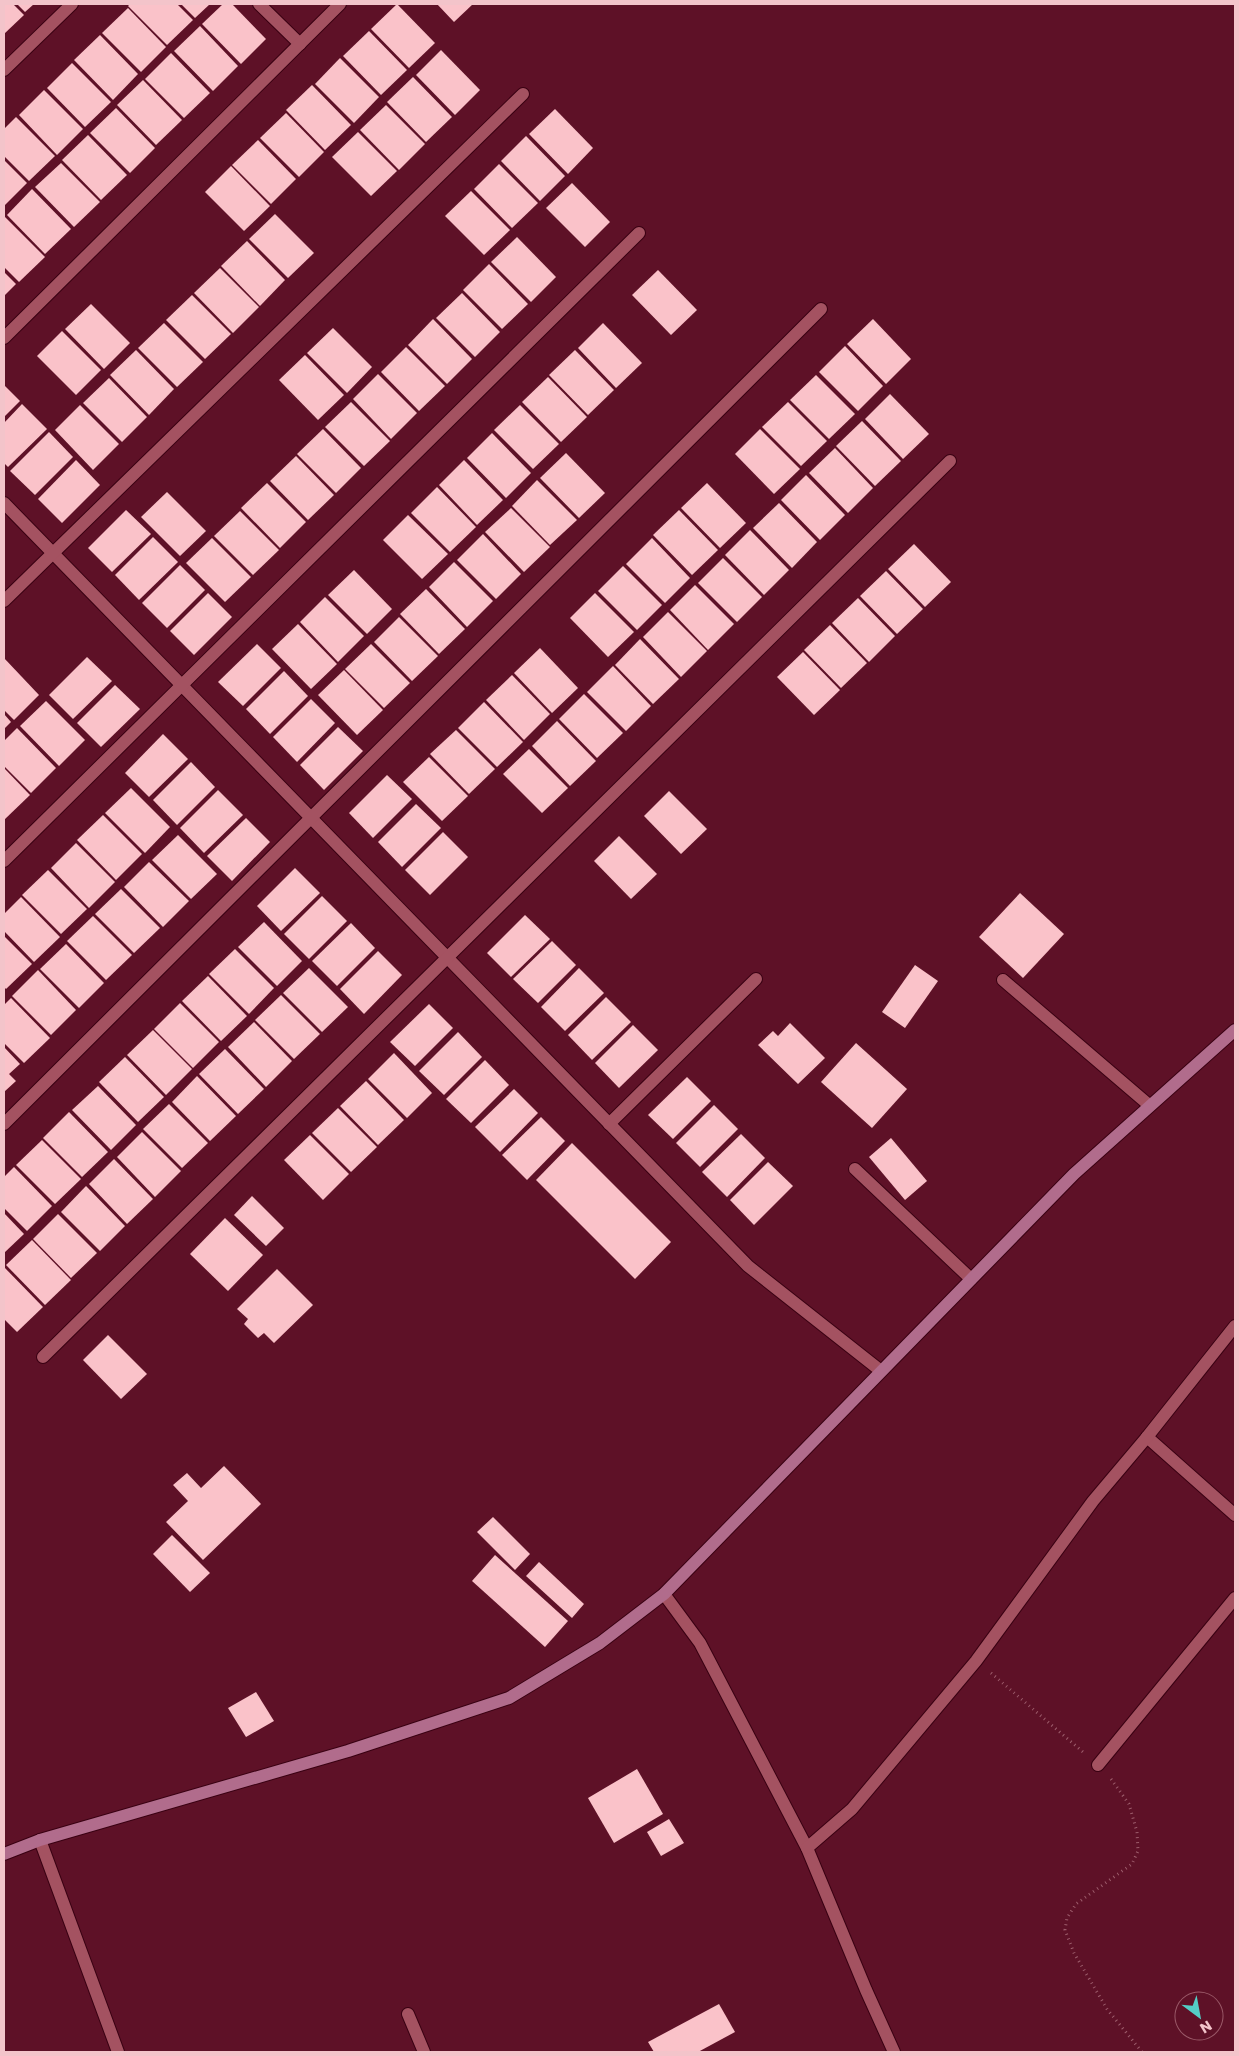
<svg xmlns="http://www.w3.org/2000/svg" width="1239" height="2056" viewBox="0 0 1239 2056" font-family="Poppins,sans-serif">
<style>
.building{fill:#fac2c9}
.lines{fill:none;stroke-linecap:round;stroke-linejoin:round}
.service-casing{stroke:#390112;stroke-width:14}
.minor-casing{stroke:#390112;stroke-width:14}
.secondary-casing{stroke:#390112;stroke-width:14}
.path{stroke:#9d5d6c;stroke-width:3;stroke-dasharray:1 4;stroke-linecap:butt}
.service{stroke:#a45261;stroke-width:12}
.minor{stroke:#a45261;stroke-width:12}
.secondary{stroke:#b16c8c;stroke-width:12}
</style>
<rect width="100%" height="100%" fill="#5e1127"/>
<!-- building -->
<g class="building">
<path d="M 4,4 L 13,4 L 24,15 L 4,34 Z"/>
<path d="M 17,4 L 34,4 L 25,12 Z"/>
<path d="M 130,4 L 177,4 L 193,20 L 167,45 L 128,6 Z"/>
<path d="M 181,4 L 210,4 L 195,18 Z"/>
<path d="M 223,4 L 232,4 L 266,39 L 241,64 L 202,24 Z"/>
<path d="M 397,4 L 435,43 L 409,68 L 371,29 Z"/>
<path d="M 437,4 L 473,4 L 454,22 Z"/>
<path d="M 128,8 L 166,47 L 141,72 L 102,33 Z"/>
<path d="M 200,26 L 238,66 L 213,91 L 174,51 Z"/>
<path d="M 369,31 L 407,70 L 381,95 L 343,56 Z"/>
<path d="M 100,35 L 138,74 L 113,100 L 74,60 Z"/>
<path d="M 441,50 L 480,90 L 455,115 L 416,75 Z"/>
<path d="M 171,53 L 210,93 L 184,118 L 145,79 Z"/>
<path d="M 340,58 L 379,97 L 354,123 L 315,84 Z"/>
<path d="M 72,63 L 111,102 L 85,127 L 47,88 Z"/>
<path d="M 413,77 L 452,117 L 426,142 L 387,102 Z"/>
<path d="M 143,80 L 182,120 L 156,145 L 117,105 Z"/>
<path d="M 312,85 L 351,125 L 325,150 L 286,110 Z"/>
<path d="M 44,90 L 83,129 L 57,155 L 19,115 Z"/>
<path d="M 386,105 L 425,144 L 399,170 L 360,130 Z"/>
<path d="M 116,108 L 155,148 L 130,173 L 90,133 Z"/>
<path d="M 555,109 L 593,148 L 568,174 L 529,134 Z"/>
<path d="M 286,113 L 324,152 L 299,177 L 260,138 Z"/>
<path d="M 16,117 L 55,156 L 29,181 L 4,156 L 4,129 Z"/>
<path d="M 358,132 L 397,171 L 371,196 L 332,157 Z"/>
<path d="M 88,135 L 127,175 L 101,200 L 62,160 Z"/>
<path d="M 526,136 L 565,176 L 540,201 L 501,161 Z"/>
<path d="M 258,140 L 296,179 L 271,204 L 232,165 Z"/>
<path d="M 4,160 L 27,183 L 4,206 Z"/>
<path d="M 61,163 L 100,202 L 74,227 L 35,187 Z"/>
<path d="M 499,164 L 538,203 L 512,228 L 474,189 Z"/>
<path d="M 231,166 L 270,206 L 244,231 L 205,192 Z"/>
<path d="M 572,183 L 610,222 L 585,247 L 546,208 Z"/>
<path d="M 32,189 L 71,229 L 45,254 L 7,215 Z"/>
<path d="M 471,191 L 510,230 L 484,255 L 445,216 Z"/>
<path d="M 275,214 L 314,253 L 288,278 L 249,239 Z"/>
<path d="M 5,217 L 45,257 L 19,282 L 4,267 L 4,219 Z"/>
<path d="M 517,237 L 556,277 L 531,302 L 491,262 Z"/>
<path d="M 247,241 L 285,280 L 260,306 L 221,266 Z"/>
<path d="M 489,264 L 528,304 L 502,329 L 463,290 Z"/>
<path d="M 220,268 L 259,307 L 233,333 L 194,293 Z"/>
<path d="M 658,270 L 697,310 L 671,335 L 632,295 Z"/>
<path d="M 4,272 L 16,284 L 4,296 Z"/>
<path d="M 462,293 L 500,332 L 475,357 L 436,318 Z"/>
<path d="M 192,295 L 231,334 L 205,359 L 166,320 Z"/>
<path d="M 91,304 L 130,343 L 104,369 L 65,329 Z"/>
<path d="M 433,319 L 472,359 L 447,384 L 408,345 Z"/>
<path d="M 873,319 L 911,359 L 886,384 L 847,344 Z"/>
<path d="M 164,323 L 203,362 L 177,387 L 138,348 Z"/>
<path d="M 603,323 L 642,363 L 616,388 L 578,348 Z"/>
<path d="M 333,328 L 372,367 L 347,393 L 307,353 Z"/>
<path d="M 62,331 L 101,370 L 76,395 L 37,356 Z"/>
<path d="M 845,346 L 883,386 L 858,411 L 819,372 Z"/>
<path d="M 406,347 L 445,386 L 419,411 L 381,372 Z"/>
<path d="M 136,350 L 174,389 L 149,415 L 110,375 Z"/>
<path d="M 575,350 L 614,390 L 588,415 L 549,375 Z"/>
<path d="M 305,355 L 344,395 L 318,420 L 279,380 Z"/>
<path d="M 378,374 L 417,413 L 391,439 L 353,399 Z"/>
<path d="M 816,375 L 855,414 L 829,439 L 790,400 Z"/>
<path d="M 548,377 L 587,417 L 561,442 L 522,402 Z"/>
<path d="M 109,378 L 147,417 L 122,442 L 83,403 Z"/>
<path d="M 4,385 L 20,401 L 4,417 Z"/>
<path d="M 890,394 L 929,434 L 903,459 L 865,419 Z"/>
<path d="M 351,402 L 390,441 L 364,466 L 325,427 Z"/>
<path d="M 788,402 L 827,441 L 801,466 L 762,427 Z"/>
<path d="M 22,404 L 47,429 L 8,467 L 4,463 L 4,423 Z"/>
<path d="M 80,405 L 119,444 L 93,470 L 55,430 Z"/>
<path d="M 520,405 L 559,444 L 533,469 L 494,430 Z"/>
<path d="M 862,421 L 901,461 L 875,486 L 836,446 Z"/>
<path d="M 323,429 L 361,468 L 336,493 L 297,454 Z"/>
<path d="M 760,429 L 800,469 L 774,494 L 735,454 Z"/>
<path d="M 49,432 L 73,457 L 35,495 L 10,471 Z"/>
<path d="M 492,433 L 531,473 L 506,498 L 467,458 Z"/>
<path d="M 835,448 L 873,488 L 848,513 L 809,473 Z"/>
<path d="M 566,453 L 605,493 L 579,518 L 540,478 Z"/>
<path d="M 296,456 L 334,495 L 308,520 L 270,481 Z"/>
<path d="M 76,460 L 100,485 L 62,523 L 38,499 Z"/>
<path d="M 464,460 L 503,500 L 477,525 L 439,485 Z"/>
<path d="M 806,475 L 845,515 L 820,540 L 781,500 Z"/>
<path d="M 537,480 L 577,520 L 550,545 L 512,506 Z"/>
<path d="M 267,483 L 306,522 L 280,548 L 241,508 Z"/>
<path d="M 707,483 L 746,523 L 720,548 L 681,508 Z"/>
<path d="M 437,487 L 476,527 L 450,552 L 411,513 Z"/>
<path d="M 167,492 L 206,531 L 180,556 L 141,517 Z"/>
<path d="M 779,503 L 817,542 L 792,568 L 753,528 Z"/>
<path d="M 511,508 L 550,547 L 524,572 L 485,532 Z"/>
<path d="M 126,510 L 151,534 L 112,572 L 88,548 Z"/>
<path d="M 679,510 L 718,550 L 692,575 L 653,535 Z"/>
<path d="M 240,511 L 279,550 L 253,575 L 214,536 Z"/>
<path d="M 408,515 L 448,554 L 422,579 L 383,540 Z"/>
<path d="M 750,530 L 789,570 L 764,595 L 725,555 Z"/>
<path d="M 483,534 L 521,574 L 496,599 L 457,560 Z"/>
<path d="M 153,537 L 178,562 L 139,600 L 115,575 Z"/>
<path d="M 212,538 L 251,577 L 225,602 L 186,563 Z"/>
<path d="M 652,538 L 690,578 L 665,603 L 626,564 Z"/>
<path d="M 914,544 L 951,582 L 925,607 L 888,569 Z"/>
<path d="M 723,558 L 762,597 L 737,622 L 698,583 Z"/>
<path d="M 454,562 L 493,601 L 467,627 L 429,587 Z"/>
<path d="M 180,565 L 205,590 L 167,628 L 142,603 Z"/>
<path d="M 623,566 L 662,605 L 637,630 L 598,591 Z"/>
<path d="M 354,570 L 392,609 L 367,634 L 328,595 Z"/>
<path d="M 886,571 L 923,609 L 897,634 L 860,596 Z"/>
<path d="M 695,585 L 734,624 L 708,650 L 670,610 Z"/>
<path d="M 426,589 L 465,629 L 439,654 L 400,614 Z"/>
<path d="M 208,593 L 232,617 L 194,655 L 170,631 Z"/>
<path d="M 595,593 L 634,632 L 608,657 L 570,618 Z"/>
<path d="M 325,597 L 364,636 L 338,662 L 300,622 Z"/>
<path d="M 858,598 L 895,636 L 869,662 L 832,623 Z"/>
<path d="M 668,612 L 707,651 L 681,677 L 643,637 Z"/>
<path d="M 399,617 L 438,656 L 412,681 L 374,642 Z"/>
<path d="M 298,624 L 337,664 L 311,689 L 272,649 Z"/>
<path d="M 830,625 L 867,663 L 841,688 L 804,650 Z"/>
<path d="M 640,639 L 679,679 L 653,704 L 615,665 Z"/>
<path d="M 257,644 L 281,668 L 243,706 L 218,682 Z"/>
<path d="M 371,644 L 410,683 L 384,708 L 345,669 Z"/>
<path d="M 540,648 L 578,688 L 552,713 L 514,673 Z"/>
<path d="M 803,652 L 840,690 L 814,715 L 777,677 Z"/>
<path d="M 87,657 L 112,681 L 73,719 L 49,695 Z"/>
<path d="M 4,658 L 39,695 L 14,720 L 4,710 Z"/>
<path d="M 613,666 L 651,706 L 626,731 L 587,692 Z"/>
<path d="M 344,670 L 383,710 L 357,735 L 318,695 Z"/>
<path d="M 284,671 L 308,696 L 270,734 L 246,709 Z"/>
<path d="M 512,675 L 550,714 L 524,740 L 486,700 Z"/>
<path d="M 115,685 L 140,709 L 101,747 L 77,723 Z"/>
<path d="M 584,694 L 623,733 L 597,758 L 559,719 Z"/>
<path d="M 311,699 L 335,723 L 297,762 L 273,737 Z"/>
<path d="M 46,701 L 85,740 L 59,766 L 20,726 Z"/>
<path d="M 484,702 L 523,742 L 497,767 L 458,728 Z"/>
<path d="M 4,714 L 11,722 L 4,729 Z"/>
<path d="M 557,721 L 596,761 L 570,786 L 532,746 Z"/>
<path d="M 338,727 L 363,751 L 324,790 L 300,765 Z"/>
<path d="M 17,728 L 56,768 L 31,793 L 4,766 L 4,741 Z"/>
<path d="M 456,730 L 495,769 L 469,794 L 430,754 Z"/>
<path d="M 163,734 L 188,759 L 149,797 L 125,773 Z"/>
<path d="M 529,749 L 568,788 L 542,813 L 503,774 Z"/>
<path d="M 429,757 L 468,796 L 442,821 L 403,782 Z"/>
<path d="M 191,762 L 215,787 L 177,825 L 153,800 Z"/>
<path d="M 4,768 L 30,795 L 4,820 Z"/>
<path d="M 387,775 L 412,799 L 373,838 L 349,813 Z"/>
<path d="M 131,788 L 170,827 L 145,853 L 105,813 Z"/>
<path d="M 218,790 L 243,815 L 204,853 L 180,828 Z"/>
<path d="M 669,791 L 707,829 L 681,854 L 644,816 Z"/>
<path d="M 416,804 L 441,828 L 402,867 L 378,842 Z"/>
<path d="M 103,815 L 142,854 L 116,880 L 77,840 Z"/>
<path d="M 246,818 L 270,842 L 232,881 L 207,856 Z"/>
<path d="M 443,832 L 468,857 L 430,895 L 405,870 Z"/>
<path d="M 178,835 L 217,874 L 191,899 L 152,860 Z"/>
<path d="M 619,836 L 657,874 L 631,899 L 594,861 Z"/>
<path d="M 76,843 L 115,882 L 89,908 L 51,868 Z"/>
<path d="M 149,862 L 189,901 L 163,927 L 124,887 Z"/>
<path d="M 295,868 L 320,893 L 281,931 L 257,906 Z"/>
<path d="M 48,870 L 87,909 L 61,934 L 22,895 Z"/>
<path d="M 121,889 L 160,928 L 134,953 L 95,914 Z"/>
<path d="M 1020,893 L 1064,934 L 1023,978 L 979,937 Z"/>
<path d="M 322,896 L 347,921 L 309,959 L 284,934 Z"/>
<path d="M 21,897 L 60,937 L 34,962 L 4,931 L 4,914 Z"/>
<path d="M 525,915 L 550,939 L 511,977 L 487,953 Z"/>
<path d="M 93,916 L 132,955 L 106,980 L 67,941 Z"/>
<path d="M 264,922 L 302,961 L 277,986 L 238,947 Z"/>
<path d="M 351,923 L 375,948 L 337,986 L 312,961 Z"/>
<path d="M 4,936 L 32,964 L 6,989 L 4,987 Z"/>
<path d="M 552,941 L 576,965 L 538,1003 L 513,979 Z"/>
<path d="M 66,944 L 104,983 L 79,1008 L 40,969 Z"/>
<path d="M 235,949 L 274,988 L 249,1014 L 209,974 Z"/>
<path d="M 378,951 L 402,975 L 364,1014 L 340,989 Z"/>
<path d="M 915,965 L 938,981 L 905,1028 L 882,1012 Z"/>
<path d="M 309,968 L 348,1007 L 322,1032 L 283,993 Z"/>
<path d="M 579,968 L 604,993 L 565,1031 L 541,1007 Z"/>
<path d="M 38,970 L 76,1010 L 51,1035 L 12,996 Z"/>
<path d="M 208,976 L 247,1016 L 221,1041 L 182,1001 Z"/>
<path d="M 281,995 L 320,1034 L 294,1059 L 255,1020 Z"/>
<path d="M 606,997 L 631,1022 L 592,1060 L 568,1035 Z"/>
<path d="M 11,998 L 50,1038 L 24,1063 L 4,1043 L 4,1005 Z"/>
<path d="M 180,1003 L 219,1042 L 193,1068 L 154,1029 Z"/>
<path d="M 429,1004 L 453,1028 L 415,1066 L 390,1042 Z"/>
<path d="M 254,1022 L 292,1061 L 266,1087 L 228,1047 Z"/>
<path d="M 790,1023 L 825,1058 L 798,1084 L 758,1045 L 773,1031 L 778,1036 Z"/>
<path d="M 633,1025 L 658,1050 L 619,1088 L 595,1063 Z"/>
<path d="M 153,1030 L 192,1069 L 166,1095 L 127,1055 Z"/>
<path d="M 458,1032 L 482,1057 L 444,1095 L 419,1071 Z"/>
<path d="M 856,1043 L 907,1089 L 872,1128 L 821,1082 Z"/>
<path d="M 4,1047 L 20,1064 L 9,1074 L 16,1081 L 4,1092 Z"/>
<path d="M 225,1049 L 264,1089 L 238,1114 L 199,1074 Z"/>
<path d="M 394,1053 L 432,1093 L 407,1118 L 368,1079 Z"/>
<path d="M 125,1057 L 164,1097 L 138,1122 L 99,1082 Z"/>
<path d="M 485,1060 L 509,1085 L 471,1123 L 446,1099 Z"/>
<path d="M 197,1076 L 236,1116 L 210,1141 L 172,1102 Z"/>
<path d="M 687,1077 L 711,1101 L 673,1139 L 648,1115 Z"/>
<path d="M 366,1081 L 404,1120 L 378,1145 L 340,1106 Z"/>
<path d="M 98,1086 L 136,1125 L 111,1150 L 72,1110 Z"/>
<path d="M 514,1089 L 538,1113 L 500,1152 L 475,1127 Z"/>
<path d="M 169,1104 L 208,1143 L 182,1168 L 143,1129 Z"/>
<path d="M 714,1105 L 738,1129 L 700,1167 L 676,1143 Z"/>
<path d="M 338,1108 L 377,1147 L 351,1172 L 312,1133 Z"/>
<path d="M 69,1112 L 108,1152 L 82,1177 L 43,1138 Z"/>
<path d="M 541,1117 L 565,1141 L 527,1180 L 502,1155 Z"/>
<path d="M 142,1132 L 181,1171 L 155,1197 L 117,1157 Z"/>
<path d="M 741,1134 L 765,1158 L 727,1197 L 702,1172 Z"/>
<path d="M 310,1135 L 349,1174 L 323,1200 L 284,1160 Z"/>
<path d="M 891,1138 L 927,1181 L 905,1200 L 869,1157 Z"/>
<path d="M 42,1140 L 81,1179 L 55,1204 L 16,1165 Z"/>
<path d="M 572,1143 L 671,1242 L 635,1279 L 536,1180 Z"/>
<path d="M 114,1159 L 153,1199 L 127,1224 L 89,1184 Z"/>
<path d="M 768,1162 L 793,1186 L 754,1225 L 730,1200 Z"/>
<path d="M 14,1167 L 52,1206 L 27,1231 L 4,1208 L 4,1177 Z"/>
<path d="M 86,1186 L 125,1226 L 100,1251 L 61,1212 Z"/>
<path d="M 252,1196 L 284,1228 L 266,1246 L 234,1215 Z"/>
<path d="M 4,1213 L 24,1234 L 4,1253 Z"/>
<path d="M 58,1214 L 97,1253 L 71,1278 L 33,1239 Z"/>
<path d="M 225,1218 L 263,1255 L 228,1291 L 190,1254 Z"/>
<path d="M 32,1240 L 71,1280 L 45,1305 L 6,1265 Z"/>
<path d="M 4,1267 L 43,1307 L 17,1332 L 4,1319 Z"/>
<path d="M 277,1269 L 313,1305 L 274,1343 L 264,1333 L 258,1338 L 244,1324 L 248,1319 L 237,1309 Z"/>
<path d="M 108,1335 L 147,1374 L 121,1399 L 83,1360 Z"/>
<path d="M 224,1466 L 261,1504 L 203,1560 L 166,1522 L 188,1501 L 173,1485 L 187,1473 L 201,1488 Z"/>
<path d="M 493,1517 L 530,1554 L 515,1570 L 477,1532 Z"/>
<path d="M 172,1535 L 210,1573 L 190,1592 L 153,1554 Z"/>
<path d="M 495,1555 L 568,1621 L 545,1647 L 472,1581 Z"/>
<path d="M 539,1562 L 584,1604 L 572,1618 L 526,1576 Z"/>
<path d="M 256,1692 L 274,1721 L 246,1737 L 228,1708 Z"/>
<path d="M 637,1769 L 663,1814 L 614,1843 L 588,1798 Z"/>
<path d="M 669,1819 L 684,1843 L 661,1856 L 647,1832 Z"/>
<path d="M 719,2004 L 735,2032 L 698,2052 L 654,2052 L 648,2042 Z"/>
</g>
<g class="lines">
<defs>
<g id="service">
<path d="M 1003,980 L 1149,1105"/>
<path d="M 855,1169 L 971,1279"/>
<path d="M 1147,1437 L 1235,1515"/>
<path d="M 1098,1765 L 1235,1598"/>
</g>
<g id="minor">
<path d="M 259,4 L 300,44"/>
<path d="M 4,70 L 72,4"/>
<path d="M 4,338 L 340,4"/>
<path d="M 4,503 L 748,1266 L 881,1371"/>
<path d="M 4,601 L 523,94"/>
<path d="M 4,861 L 639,233"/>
<path d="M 4,1124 L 821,309"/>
<path d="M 609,1124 L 756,979"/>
<path d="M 43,1357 L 950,461"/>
<path d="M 664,1594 L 700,1643 L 807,1848 L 866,1990 L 894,2052"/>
<path d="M 40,1840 L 118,2052"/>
<path d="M 807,1848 L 852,1809 L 976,1661 L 1093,1501 L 1147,1437 L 1235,1326"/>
<path d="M 408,2014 L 424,2052"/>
</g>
<path id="secondary" d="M 4,1854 L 40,1840 L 348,1751 L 509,1698 L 600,1643 L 664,1594 L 1074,1174 L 1235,1030"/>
</defs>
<!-- service casing -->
<use href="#service" class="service-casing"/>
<!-- minor casing -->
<use href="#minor" class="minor-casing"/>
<!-- secondary casing -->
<use href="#secondary" class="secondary-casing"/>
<!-- path -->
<g class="path">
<path d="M 991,1673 L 1083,1752"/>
<path d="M 1111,1779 L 1129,1804 L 1137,1832 L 1138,1851 L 1132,1864 L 1076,1904 L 1067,1918 L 1065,1930 L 1074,1953 L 1107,2009 L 1142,2052"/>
</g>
<!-- service -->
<use href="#service" class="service"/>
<!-- minor -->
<use href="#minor" class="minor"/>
<!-- secondary -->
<use href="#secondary" class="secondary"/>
</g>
<!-- border -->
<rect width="1239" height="2056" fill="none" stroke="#f3c4ca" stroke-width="10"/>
<!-- north arrow -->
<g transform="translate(1199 2016) rotate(148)"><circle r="24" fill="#5e1127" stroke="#9a5968"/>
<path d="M0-4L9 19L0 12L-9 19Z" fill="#54cdc6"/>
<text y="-8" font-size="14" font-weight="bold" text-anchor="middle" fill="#f3c4ca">N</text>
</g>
</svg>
